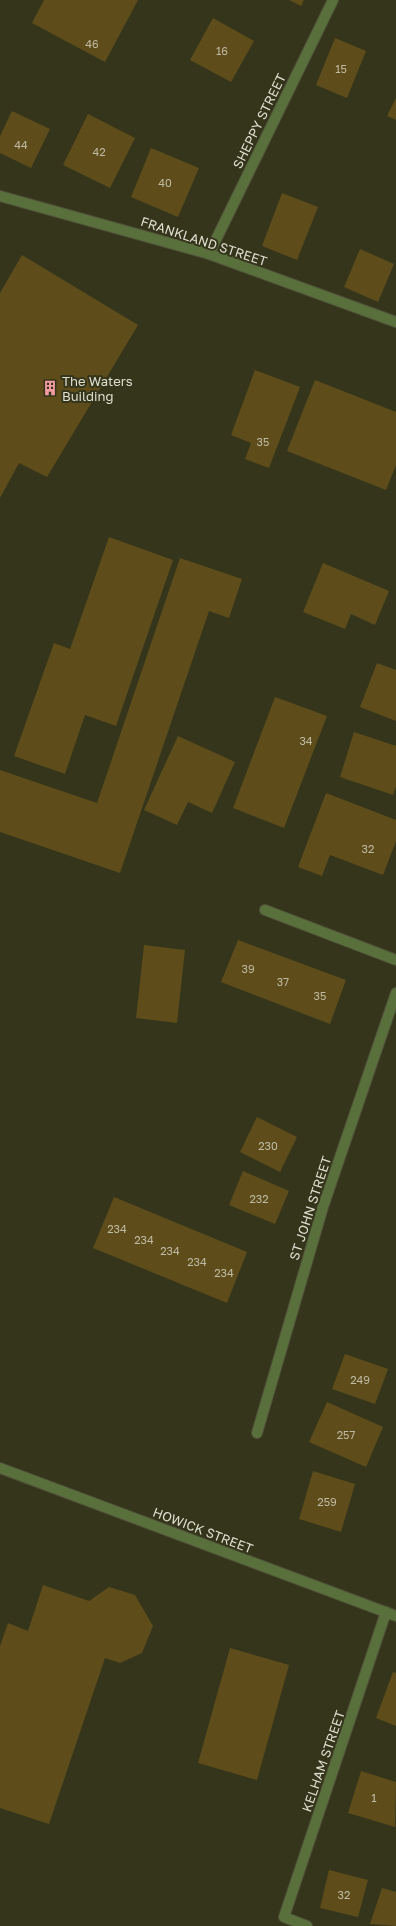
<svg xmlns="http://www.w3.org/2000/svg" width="396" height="1926" viewBox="0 0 396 1926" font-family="'Golos Text',sans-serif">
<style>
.building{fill:#5e4d1b}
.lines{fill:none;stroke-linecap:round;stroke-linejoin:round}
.minor-casing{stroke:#4f5038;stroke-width:12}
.minor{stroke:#596f3c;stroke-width:10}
.labels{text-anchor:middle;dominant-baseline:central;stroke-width:4;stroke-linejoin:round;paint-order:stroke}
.number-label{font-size:11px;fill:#bfbaa3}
.street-label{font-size:13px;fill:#dfdfd0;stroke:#34351b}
.poi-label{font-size:13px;fill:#dfdfd0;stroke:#34351b;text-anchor:start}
</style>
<rect width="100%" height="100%" fill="#34351b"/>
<!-- building -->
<g class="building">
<path d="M 44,0 L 138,0 L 105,62 L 32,23 Z"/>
<path d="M 289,0 L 304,0 L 301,6 Z"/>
<path d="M 213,18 L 254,41 L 231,82 L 190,60 Z"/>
<path d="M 335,38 L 366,51 L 347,98 L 316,85 Z"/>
<path d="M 396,98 L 396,120 L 387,116 Z"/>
<path d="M 12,111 L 50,129 L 31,168 L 0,153 L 0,136 Z"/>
<path d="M 88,114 L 135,138 L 110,188 L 63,165 Z"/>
<path d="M 151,148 L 199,168 L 178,217 L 131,197 Z"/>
<path d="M 282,193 L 318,207 L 297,260 L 262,246 Z"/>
<path d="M 360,249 L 394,264 L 378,302 L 344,287 Z"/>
<path d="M 22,255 L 138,325 L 47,477 L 19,463 L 0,498 L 0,293 Z"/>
<path d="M 255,370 L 300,387 L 269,468 L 245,459 L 251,443 L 231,435 Z"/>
<path d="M 315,380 L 396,412 L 396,465 L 386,490 L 287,451 Z"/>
<path d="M 109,537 L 173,560 L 116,726 L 85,715 L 65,774 L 14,756 L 54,643 L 70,649 Z"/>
<path d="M 180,558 L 242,579 L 229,618 L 209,611 L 120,873 L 0,832 L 0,770 L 97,803 Z"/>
<path d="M 323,563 L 389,591 L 375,625 L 351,614 L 345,629 L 303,612 Z"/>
<path d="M 377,663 L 396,670 L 396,721 L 360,707 Z"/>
<path d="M 275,697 L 327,716 L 284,828 L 233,808 Z"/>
<path d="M 354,732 L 396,746 L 396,786 L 393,795 L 340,777 Z"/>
<path d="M 178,736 L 235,762 L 212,813 L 188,802 L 177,825 L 144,810 Z"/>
<path d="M 326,793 L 396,820 L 396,841 L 383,875 L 330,855 L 322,876 L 298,867 Z"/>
<path d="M 238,940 L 346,980 L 330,1024 L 221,982 Z"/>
<path d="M 144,945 L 185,950 L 177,1023 L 136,1018 Z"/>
<path d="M 257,1117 L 297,1137 L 280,1172 L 240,1152 Z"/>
<path d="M 243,1171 L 289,1191 L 275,1224 L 229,1205 Z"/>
<path d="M 114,1197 L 247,1252 L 227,1303 L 93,1248 Z"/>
<path d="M 345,1354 L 388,1369 L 375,1404 L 332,1389 Z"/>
<path d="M 327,1402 L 383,1427 L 366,1467 L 309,1442 Z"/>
<path d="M 313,1471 L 355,1484 L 341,1532 L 299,1519 Z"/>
<path d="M 43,1585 L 89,1601 L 109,1587 L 135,1595 L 153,1626 L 142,1653 L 120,1663 L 105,1658 L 49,1824 L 0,1808 L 0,1646 L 8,1623 L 28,1631 Z"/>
<path d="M 230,1648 L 289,1665 L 257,1780 L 198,1763 Z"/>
<path d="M 393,1672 L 396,1673 L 396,1726 L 376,1718 Z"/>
<path d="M 361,1771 L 396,1782 L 395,1827 L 348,1813 Z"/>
<path d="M 329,1870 L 368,1880 L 358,1917 L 320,1908 Z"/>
<path d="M 382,1888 L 396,1892 L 396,1926 L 370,1924 Z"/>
</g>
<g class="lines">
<defs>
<g id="minor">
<path d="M 0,196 L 209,254 L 396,322"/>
<path d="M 209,254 L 333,0"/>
<path d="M 265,910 L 396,960"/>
<path d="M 257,1433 L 323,1207 L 396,993"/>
<path d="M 0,1468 L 396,1616"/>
<path d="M 307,1926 L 284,1917 L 386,1612"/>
</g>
</defs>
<!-- minor casing -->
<use href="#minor" class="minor-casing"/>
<!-- minor -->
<use href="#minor" class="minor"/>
</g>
<!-- icons -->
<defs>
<symbol id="building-bare" viewBox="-9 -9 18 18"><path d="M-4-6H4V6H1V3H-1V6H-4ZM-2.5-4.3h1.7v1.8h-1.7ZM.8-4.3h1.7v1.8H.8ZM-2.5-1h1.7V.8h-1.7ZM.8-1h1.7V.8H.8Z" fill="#f49aa1" stroke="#34351b" stroke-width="2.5" paint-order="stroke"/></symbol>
</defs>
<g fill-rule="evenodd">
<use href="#building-bare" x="39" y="377" width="22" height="22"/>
</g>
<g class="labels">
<!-- number labels -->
<g class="number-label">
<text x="92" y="43">46</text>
<text x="222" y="50">16</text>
<text x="341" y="68">15</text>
<text x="21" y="144">44</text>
<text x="99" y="151">42</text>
<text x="165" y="182">40</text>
<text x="263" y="441">35</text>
<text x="306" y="740">34</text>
<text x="368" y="848">32</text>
<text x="248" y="968">39</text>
<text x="283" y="981">37</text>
<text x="320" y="995">35</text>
<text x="268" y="1145">230</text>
<text x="259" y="1198">232</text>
<text x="117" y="1228">234</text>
<text x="144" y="1239">234</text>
<text x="170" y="1250">234</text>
<text x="197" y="1261">234</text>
<text x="224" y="1272">234</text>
<text x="360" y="1379">249</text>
<text x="346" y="1434">257</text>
<text x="327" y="1501">259</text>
<text x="374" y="1797">1</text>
<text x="344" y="1894">32</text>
</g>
<!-- street labels -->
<g class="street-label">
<text transform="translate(259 121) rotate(-64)">SHEPPY STREET</text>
<text transform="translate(204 241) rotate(18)">FRANKLAND STREET</text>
<text transform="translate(310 1208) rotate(-72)">ST JOHN STREET</text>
<text transform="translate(203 1530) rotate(21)">HOWICK STREET</text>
<text transform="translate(323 1761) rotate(-71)">KELHAM STREET</text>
</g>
<!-- poi labels -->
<g class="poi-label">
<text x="62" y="381">The Waters<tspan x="62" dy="15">Building</tspan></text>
</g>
</g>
</svg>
